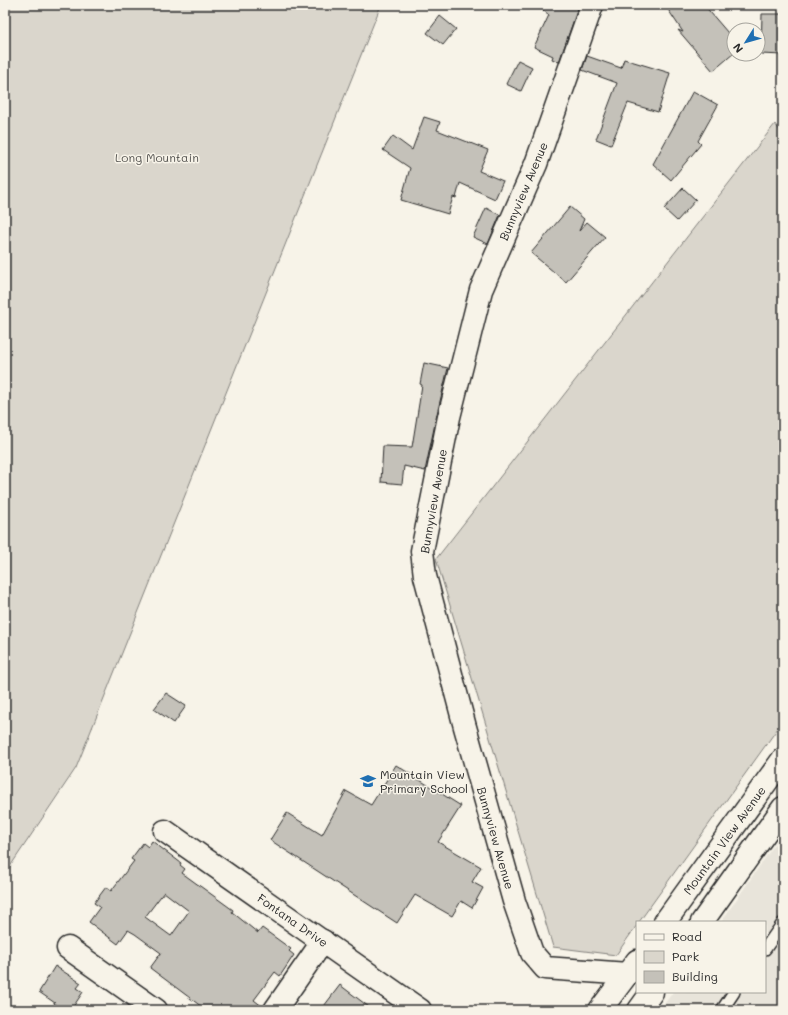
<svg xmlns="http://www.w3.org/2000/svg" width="788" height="1015" viewBox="0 0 788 1015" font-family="Mali,sans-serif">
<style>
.built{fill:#e8e4da}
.green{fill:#dad6cc;stroke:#82807c}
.building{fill:#c4c1b9;stroke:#2b2b2b;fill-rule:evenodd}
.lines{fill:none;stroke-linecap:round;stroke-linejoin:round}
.lane-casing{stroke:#2b2b2b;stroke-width:14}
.street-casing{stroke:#2b2b2b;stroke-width:25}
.secondary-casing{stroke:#2b2b2b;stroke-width:25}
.lane{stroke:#f7f3e8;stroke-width:11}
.street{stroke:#f7f3e8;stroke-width:22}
.secondary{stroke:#f7f3e8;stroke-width:22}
.labels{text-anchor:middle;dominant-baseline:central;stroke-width:3;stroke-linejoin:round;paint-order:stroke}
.park-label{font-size:12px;fill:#575653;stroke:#f7f3e8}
.street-label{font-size:12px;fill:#2b2b2b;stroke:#f7f3e8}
.poi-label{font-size:12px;fill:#2b2b2b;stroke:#f7f3e8;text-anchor:start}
</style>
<rect width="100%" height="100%" fill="#f7f3e8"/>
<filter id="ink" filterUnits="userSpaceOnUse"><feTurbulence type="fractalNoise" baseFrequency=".025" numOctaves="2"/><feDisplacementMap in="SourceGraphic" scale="8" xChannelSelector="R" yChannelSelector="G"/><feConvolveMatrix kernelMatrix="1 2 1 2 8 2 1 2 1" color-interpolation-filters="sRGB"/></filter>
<g filter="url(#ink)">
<!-- built -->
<path class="built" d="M 783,832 L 783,1010 L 660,1010 L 673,992 L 765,992 L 765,922 L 721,922 Z"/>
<!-- green -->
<g class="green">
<path d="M 5,5 L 381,5 L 76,768 L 5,874 Z"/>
<path d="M 775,124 L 783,135 L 783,721 L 639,922 L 637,922 L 637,925 L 616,955 L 553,947 L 436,559 Z"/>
</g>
<!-- building -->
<g class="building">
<path d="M 537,5 L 569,5 L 578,8 L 559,62 L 552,59 L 553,56 L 534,47 L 549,15 Z"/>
<path d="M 665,5 L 704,5 L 734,40 L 734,53 L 713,71 L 678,30 L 683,32 Z"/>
<path d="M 762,14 L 783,14 L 783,55 L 761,54 Z"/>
<path d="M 440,16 L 456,29 L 443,45 L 427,33 Z"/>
<path d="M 587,56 L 621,68 L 624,59 L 670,73 L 658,112 L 628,103 L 611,145 L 596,139 L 617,83 L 582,70 Z"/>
<path d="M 518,60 L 532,67 L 521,91 L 506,84 Z"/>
<path d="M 693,91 L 718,105 L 698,141 L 701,144 L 671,180 L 653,164 Z"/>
<path d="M 424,117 L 440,122 L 437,130 L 488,150 L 479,171 L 503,181 L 495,199 L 460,183 L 456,198 L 453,197 L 448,214 L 401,200 L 410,168 L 383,150 L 393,136 L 412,150 Z"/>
<path d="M 683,188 L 696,200 L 677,221 L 664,209 Z"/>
<path d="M 570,207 L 584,219 L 579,231 L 587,222 L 605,237 L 566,282 L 531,253 Z"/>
<path d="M 486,208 L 500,215 L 488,244 L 473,237 Z"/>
<path d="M 424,363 L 448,368 L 437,414 L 425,471 L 404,466 L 402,484 L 381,482 L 383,446 L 412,447 L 422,385 L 420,384 Z"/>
<path d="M 166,693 L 186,706 L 174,723 L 154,709 Z"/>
<path d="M 396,765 L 461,806 L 438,842 L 481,867 L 472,882 L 483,888 L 472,908 L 461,901 L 452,916 L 415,895 L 397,923 L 270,840 L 287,813 L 322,835 L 346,791 L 371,805 Z"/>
<path d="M 152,841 L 181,863 L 180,865 L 185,869 L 182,873 L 233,910 L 232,912 L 258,933 L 262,928 L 291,949 L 289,951 L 294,955 L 280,976 L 275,972 L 254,1000 L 263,1007 L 263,1010 L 206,1010 L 150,968 L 161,953 L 135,934 L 128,930 L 118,944 L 89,922 L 100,907 L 94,903 L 106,887 L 111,891 L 134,861 L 131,859 L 143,843 L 148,847 ZM 164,892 L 189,911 L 171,936 L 145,917 Z"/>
<path d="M 55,966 L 81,983 L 77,988 L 83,992 L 71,1010 L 51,1010 L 55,1003 L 39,992 Z"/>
<path d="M 340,985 L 373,1010 L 321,1010 Z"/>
</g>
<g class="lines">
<defs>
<g id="lane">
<path d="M 765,949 L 783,923"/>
<path d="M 722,1010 L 734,992"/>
</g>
<g id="street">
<path d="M 592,5 L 536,164 L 481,290 L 449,417 L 422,551 L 425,576 L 465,727 L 514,901 L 532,953 L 545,968 L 628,974"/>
<path d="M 165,831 L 420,1010"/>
<path d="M 68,948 L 156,1010"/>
<path d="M 275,1010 L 323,941"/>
</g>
<g id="secondary">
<path d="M 665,922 L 783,759"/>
<path d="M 702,922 L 783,808"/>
<path d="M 600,1010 L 637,961"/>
<path d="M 639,1010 L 652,992"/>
</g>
</defs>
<!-- lane casing -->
<use href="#lane" class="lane-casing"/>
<!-- street casing -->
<use href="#street" class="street-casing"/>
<!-- secondary casing -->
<use href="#secondary" class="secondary-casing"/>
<!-- lane -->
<use href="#lane" class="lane"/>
<!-- street -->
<use href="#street" class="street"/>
<!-- secondary -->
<use href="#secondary" class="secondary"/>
</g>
</g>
<!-- icons -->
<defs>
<symbol id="school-bare" viewBox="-9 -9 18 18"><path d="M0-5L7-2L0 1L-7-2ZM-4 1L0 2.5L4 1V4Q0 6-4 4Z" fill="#1f6fb2" stroke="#f7f3e8" stroke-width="2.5" paint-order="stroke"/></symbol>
</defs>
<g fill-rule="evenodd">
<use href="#school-bare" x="357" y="770" width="22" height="22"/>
</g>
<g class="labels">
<!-- park labels -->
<g class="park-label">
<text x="157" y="157">Long Mountain</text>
</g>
<!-- street labels -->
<g class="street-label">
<text transform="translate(523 191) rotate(-67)">Bunnyview Avenue</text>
<text transform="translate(433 501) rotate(-80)">Bunnyview Avenue</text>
<text transform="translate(496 838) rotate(74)">Bunnyview Avenue</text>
<text transform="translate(724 840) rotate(-54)">Mountain View Avenue</text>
<text transform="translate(293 920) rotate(35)">Fontana Drive</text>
</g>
<!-- poi labels -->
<g class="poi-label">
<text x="380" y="774">Mountain View<tspan x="380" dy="14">Primary School</tspan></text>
</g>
</g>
<!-- margin -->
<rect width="788" height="1015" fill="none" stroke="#f7f3e8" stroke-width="20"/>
<rect x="10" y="10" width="768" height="995" fill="none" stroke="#2b2b2b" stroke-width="1.5" filter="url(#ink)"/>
<!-- legend -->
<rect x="636" y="921" width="130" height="72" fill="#f7f3e8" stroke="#a5a39c"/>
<rect x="644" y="934" width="20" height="6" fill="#f7f3e8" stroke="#a5a39c"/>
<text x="672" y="941" font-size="12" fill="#2b2b2b">Road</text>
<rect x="644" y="951" width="20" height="12" fill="#dad6cc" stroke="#a5a39c"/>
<text x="672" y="961" font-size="12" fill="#2b2b2b">Park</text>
<rect x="644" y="971" width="20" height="12" fill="#c4c1b9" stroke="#a5a39c"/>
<text x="672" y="981" font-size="12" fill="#2b2b2b">Building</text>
<!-- north arrow -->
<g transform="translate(746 42) rotate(233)"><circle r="19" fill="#f7f3e8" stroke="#a5a39c"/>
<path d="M0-3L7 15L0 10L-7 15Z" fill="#1f6fb2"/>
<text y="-6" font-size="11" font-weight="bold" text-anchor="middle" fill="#2b2b2b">N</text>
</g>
</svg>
